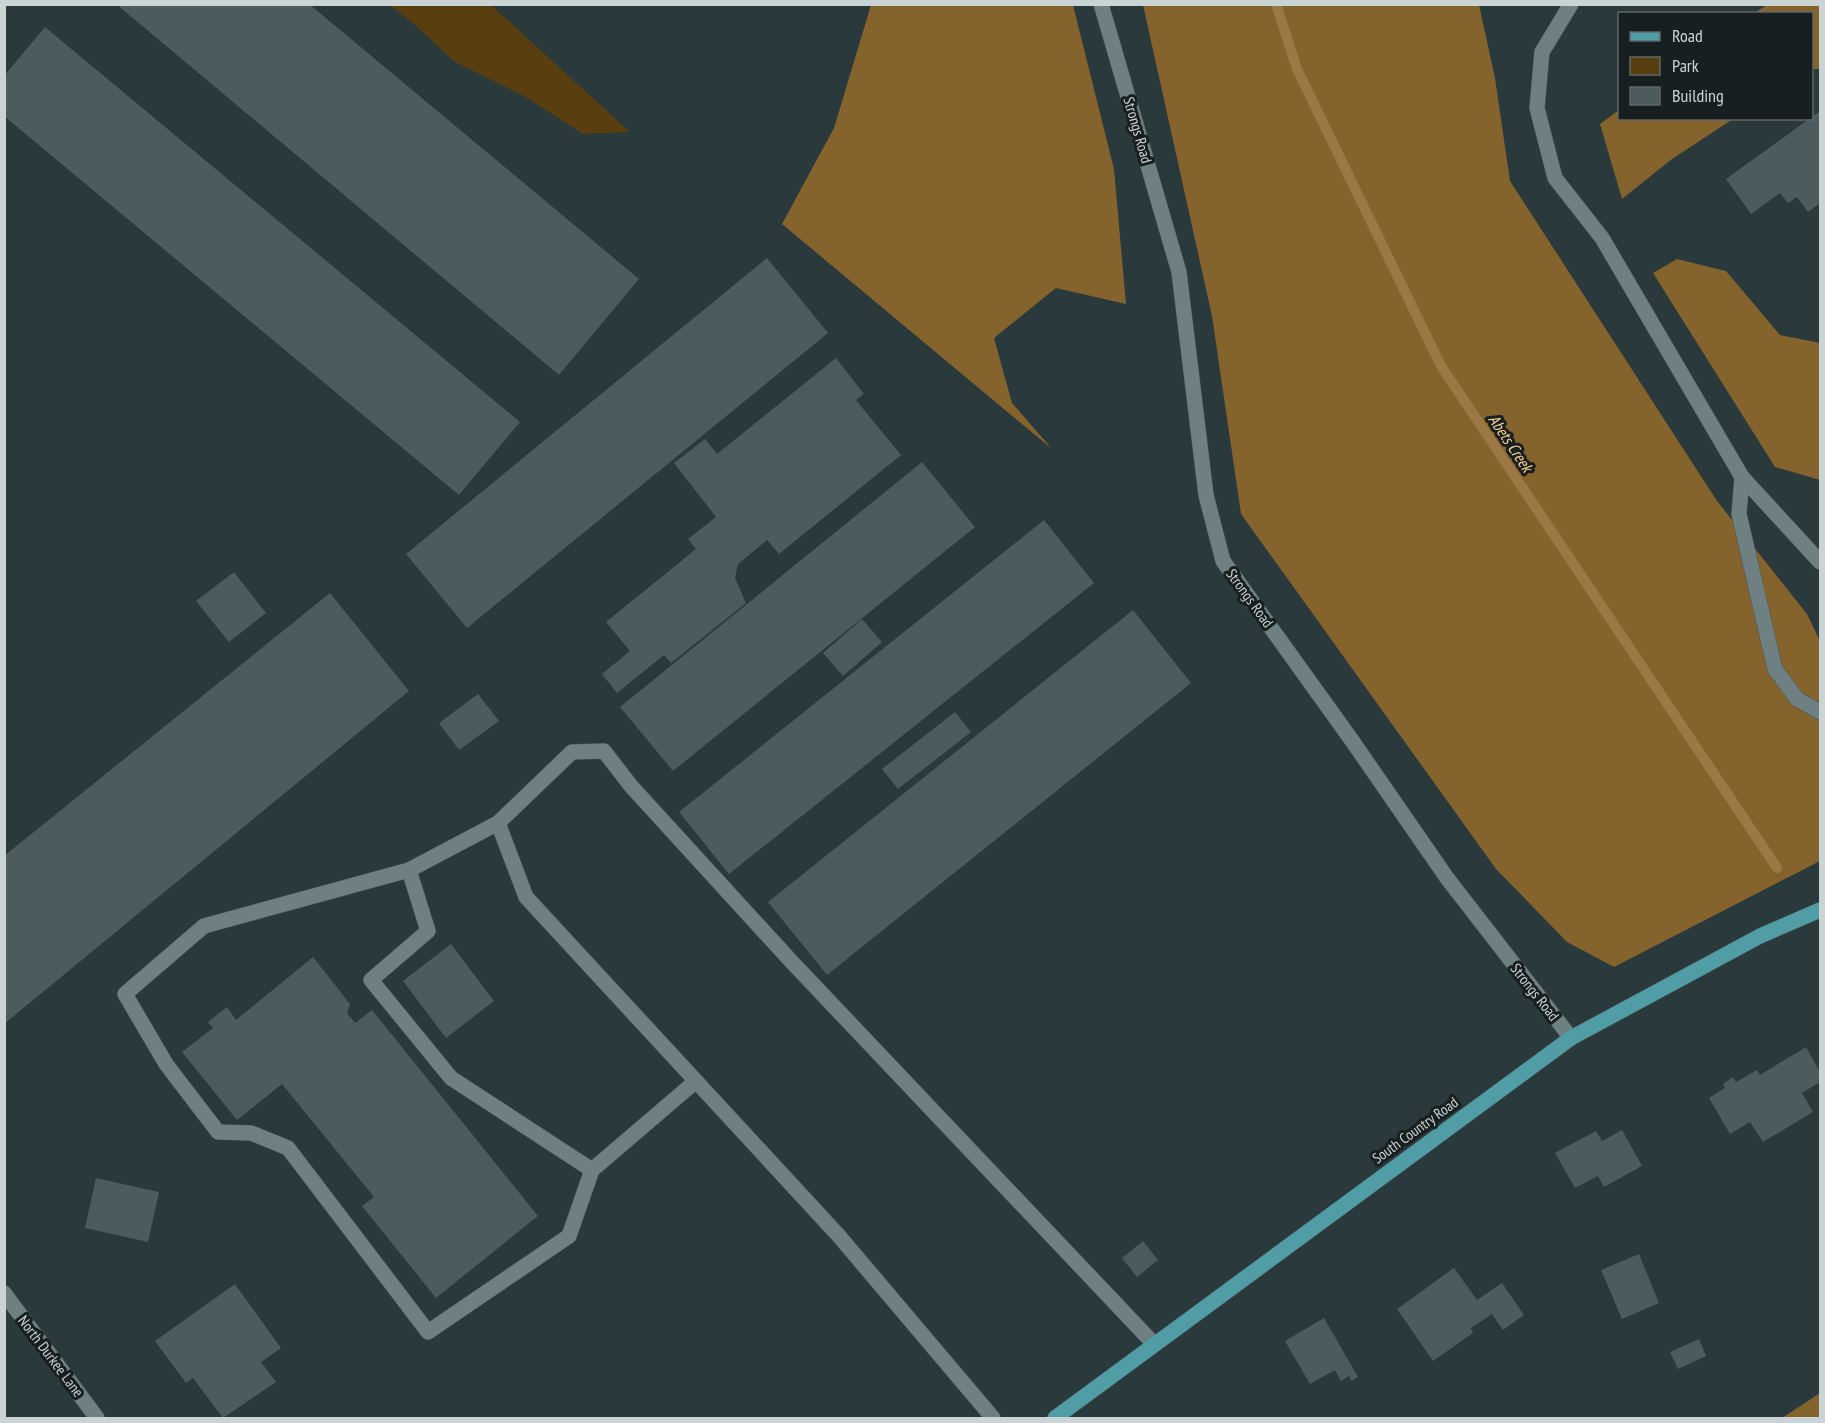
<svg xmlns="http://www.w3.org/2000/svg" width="1825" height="1423" viewBox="0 0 1825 1423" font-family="'PT Sans Narrow',sans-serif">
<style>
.green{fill:#593e10}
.forest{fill:#84632d}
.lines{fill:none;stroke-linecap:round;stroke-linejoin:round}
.stream{stroke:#9c7944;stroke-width:10}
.building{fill:#4c5c5e}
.minor-casing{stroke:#4a5758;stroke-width:16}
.major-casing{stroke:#4a5758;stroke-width:16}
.minor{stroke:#6f8082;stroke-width:15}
.major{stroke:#509da5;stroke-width:15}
.labels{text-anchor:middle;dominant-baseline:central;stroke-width:6;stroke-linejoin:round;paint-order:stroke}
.street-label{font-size:15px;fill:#cbd4d5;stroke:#181f20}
.water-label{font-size:16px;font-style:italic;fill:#fad194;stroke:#181f20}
</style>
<rect width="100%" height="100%" fill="#2a393b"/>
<!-- green -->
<path class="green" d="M 389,5 L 491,5 L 630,132 L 583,134 L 524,96 L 455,62 L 414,24 Z"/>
<!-- forest -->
<g class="forest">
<path d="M 871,5 L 1073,5 L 1114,169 L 1126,304 L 1056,288 L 994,338 L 1012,403 L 1052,449 L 782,224 L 834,128 Z"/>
<path d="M 1143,5 L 1479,5 L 1495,78 L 1510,181 L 1717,501 L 1807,614 L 1820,641 L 1820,861 L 1614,967 L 1567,942 L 1496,869 L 1241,514 L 1212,316 Z"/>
<path d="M 1767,5 L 1819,5 L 1820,69 L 1812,69 L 1812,14 L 1754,13 Z"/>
<path d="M 1619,110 L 1620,118 L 1733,119 L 1672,159 L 1622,199 L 1600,124 Z"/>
<path d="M 1677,259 L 1726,271 L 1780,335 L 1820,343 L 1820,480 L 1775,467 L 1653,273 Z"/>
<path d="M 1820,1393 L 1820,1418 L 1782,1418 Z"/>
</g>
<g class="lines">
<!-- stream -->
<path class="stream" d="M 1276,4 L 1297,69 L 1441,366 L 1777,868"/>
</g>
<!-- building -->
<g class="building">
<path d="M 116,4 L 309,4 L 639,279 L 559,375 Z"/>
<path d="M 45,27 L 520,422 L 459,495 L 4,116 L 4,76 Z"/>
<path d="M 1820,111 L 1820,203 L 1808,212 L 1797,197 L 1788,203 L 1780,193 L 1751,214 L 1726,179 Z"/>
<path d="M 767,258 L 828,333 L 467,628 L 406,554 Z"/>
<path d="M 836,358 L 864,394 L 856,400 L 901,455 L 779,554 L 767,540 L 738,564 L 735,578 L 746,603 L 671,663 L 664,655 L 617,693 L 602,674 L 630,651 L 606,622 L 696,549 L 688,539 L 716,517 L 674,463 L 705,439 L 717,454 Z"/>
<path d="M 922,462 L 975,527 L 673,771 L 620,707 Z"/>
<path d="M 1044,520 L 1094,583 L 729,874 L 679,812 Z"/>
<path d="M 234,572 L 266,613 L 229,642 L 196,601 Z"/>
<path d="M 330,593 L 409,691 L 4,1024 L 4,856 Z"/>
<path d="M 1133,610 L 1191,683 L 827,975 L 768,902 Z"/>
<path d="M 862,619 L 882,642 L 843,676 L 823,653 Z"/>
<path d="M 478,694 L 499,721 L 459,750 L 439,723 Z"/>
<path d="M 955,712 L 971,732 L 898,789 L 882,769 Z"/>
<path d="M 451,944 L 494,1001 L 446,1038 L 403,981 Z"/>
<path d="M 313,957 L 350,1004 L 347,1013 L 355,1023 L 372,1010 L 538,1216 L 436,1298 L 362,1206 L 374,1197 L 282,1084 L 237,1120 L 182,1052 L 213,1028 L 208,1022 L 227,1007 L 236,1020 Z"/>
<path d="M 1806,1047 L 1820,1072 L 1820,1082 L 1802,1093 L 1813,1112 L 1763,1142 L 1750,1122 L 1730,1134 L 1709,1098 L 1725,1088 L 1723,1084 L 1733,1077 L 1736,1082 L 1757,1070 L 1760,1075 Z"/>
<path d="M 1622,1130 L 1642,1166 L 1604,1187 L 1598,1176 L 1575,1188 L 1555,1153 L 1596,1131 L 1602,1141 Z"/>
<path d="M 96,1178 L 159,1192 L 148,1242 L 85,1228 Z"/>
<path d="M 1143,1241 L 1158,1260 L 1137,1277 L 1122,1258 Z"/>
<path d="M 1639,1254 L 1659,1303 L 1622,1319 L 1601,1270 Z"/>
<path d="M 1454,1268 L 1477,1300 L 1502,1283 L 1524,1315 L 1503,1330 L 1492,1314 L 1471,1328 L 1473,1333 L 1433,1361 L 1397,1309 Z"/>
<path d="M 235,1284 L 281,1348 L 261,1362 L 276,1382 L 223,1418 L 193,1378 L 186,1383 L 155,1341 Z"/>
<path d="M 1324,1318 L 1358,1377 L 1351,1381 L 1349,1376 L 1341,1381 L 1335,1370 L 1310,1384 L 1285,1341 Z"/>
<path d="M 1699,1339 L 1706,1356 L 1678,1369 L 1670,1352 Z"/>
</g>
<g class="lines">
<defs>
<g id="minor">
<path d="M 1101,4 L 1179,272 L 1206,495 L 1223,561 L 1353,742 L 1447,878 L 1571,1038"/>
<path d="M 1571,4 L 1542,52 L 1537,108 L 1555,178 L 1602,238 L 1742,477 L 1820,562"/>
<path d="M 1742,477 L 1739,514 L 1775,669 L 1797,699 L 1820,712"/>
<path d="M 498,823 L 409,870 L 204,926 L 125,994 L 166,1064 L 218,1132 L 251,1133 L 288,1148 L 428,1332 L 569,1236 L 592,1170 L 696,1081"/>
<path d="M 409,870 L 428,931 L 371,980 L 451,1078 L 592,1170"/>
<path d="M 4,1293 L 97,1418"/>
<path d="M 993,1418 L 839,1236 L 526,897 L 498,823 L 572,752 L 604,751 L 631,786 L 790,960 L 1154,1344"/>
</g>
<path id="major" d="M 1055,1418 L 1571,1038 L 1760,936 L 1820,910"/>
</defs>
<!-- minor casing -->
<use href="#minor" class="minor-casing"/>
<!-- major casing -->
<use href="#major" class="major-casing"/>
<!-- minor -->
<use href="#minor" class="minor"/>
<!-- major -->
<use href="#major" class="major"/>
</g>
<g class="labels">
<!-- street labels -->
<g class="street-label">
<text transform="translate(1138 130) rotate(74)">Strongs Road</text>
<text transform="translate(1250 598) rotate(54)">Strongs Road</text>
<text transform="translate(1535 992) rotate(52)">Strongs Road</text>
<text transform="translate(1415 1130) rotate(-36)">South Country Road</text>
<text transform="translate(51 1356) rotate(53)">North Durkee Lane</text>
</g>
<!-- water labels -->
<g class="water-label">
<text transform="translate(1511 443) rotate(56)">Abets Creek</text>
</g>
</g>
<!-- border -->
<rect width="1825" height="1423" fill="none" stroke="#cbd4d5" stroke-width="12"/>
<!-- legend -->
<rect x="1618" y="12" width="195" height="108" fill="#181f20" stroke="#606768" stroke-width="1.5"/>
<rect x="1630" y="32" width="30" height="9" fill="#509da5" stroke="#606768" stroke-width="1.5"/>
<text x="1672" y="42" font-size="18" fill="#cbd4d5">Road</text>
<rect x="1630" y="57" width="30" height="18" fill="#593e10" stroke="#606768" stroke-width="1.5"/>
<text x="1672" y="72" font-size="18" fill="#cbd4d5">Park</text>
<rect x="1630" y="87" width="30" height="18" fill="#4c5c5e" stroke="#606768" stroke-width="1.5"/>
<text x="1672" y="102" font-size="18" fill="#cbd4d5">Building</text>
</svg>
